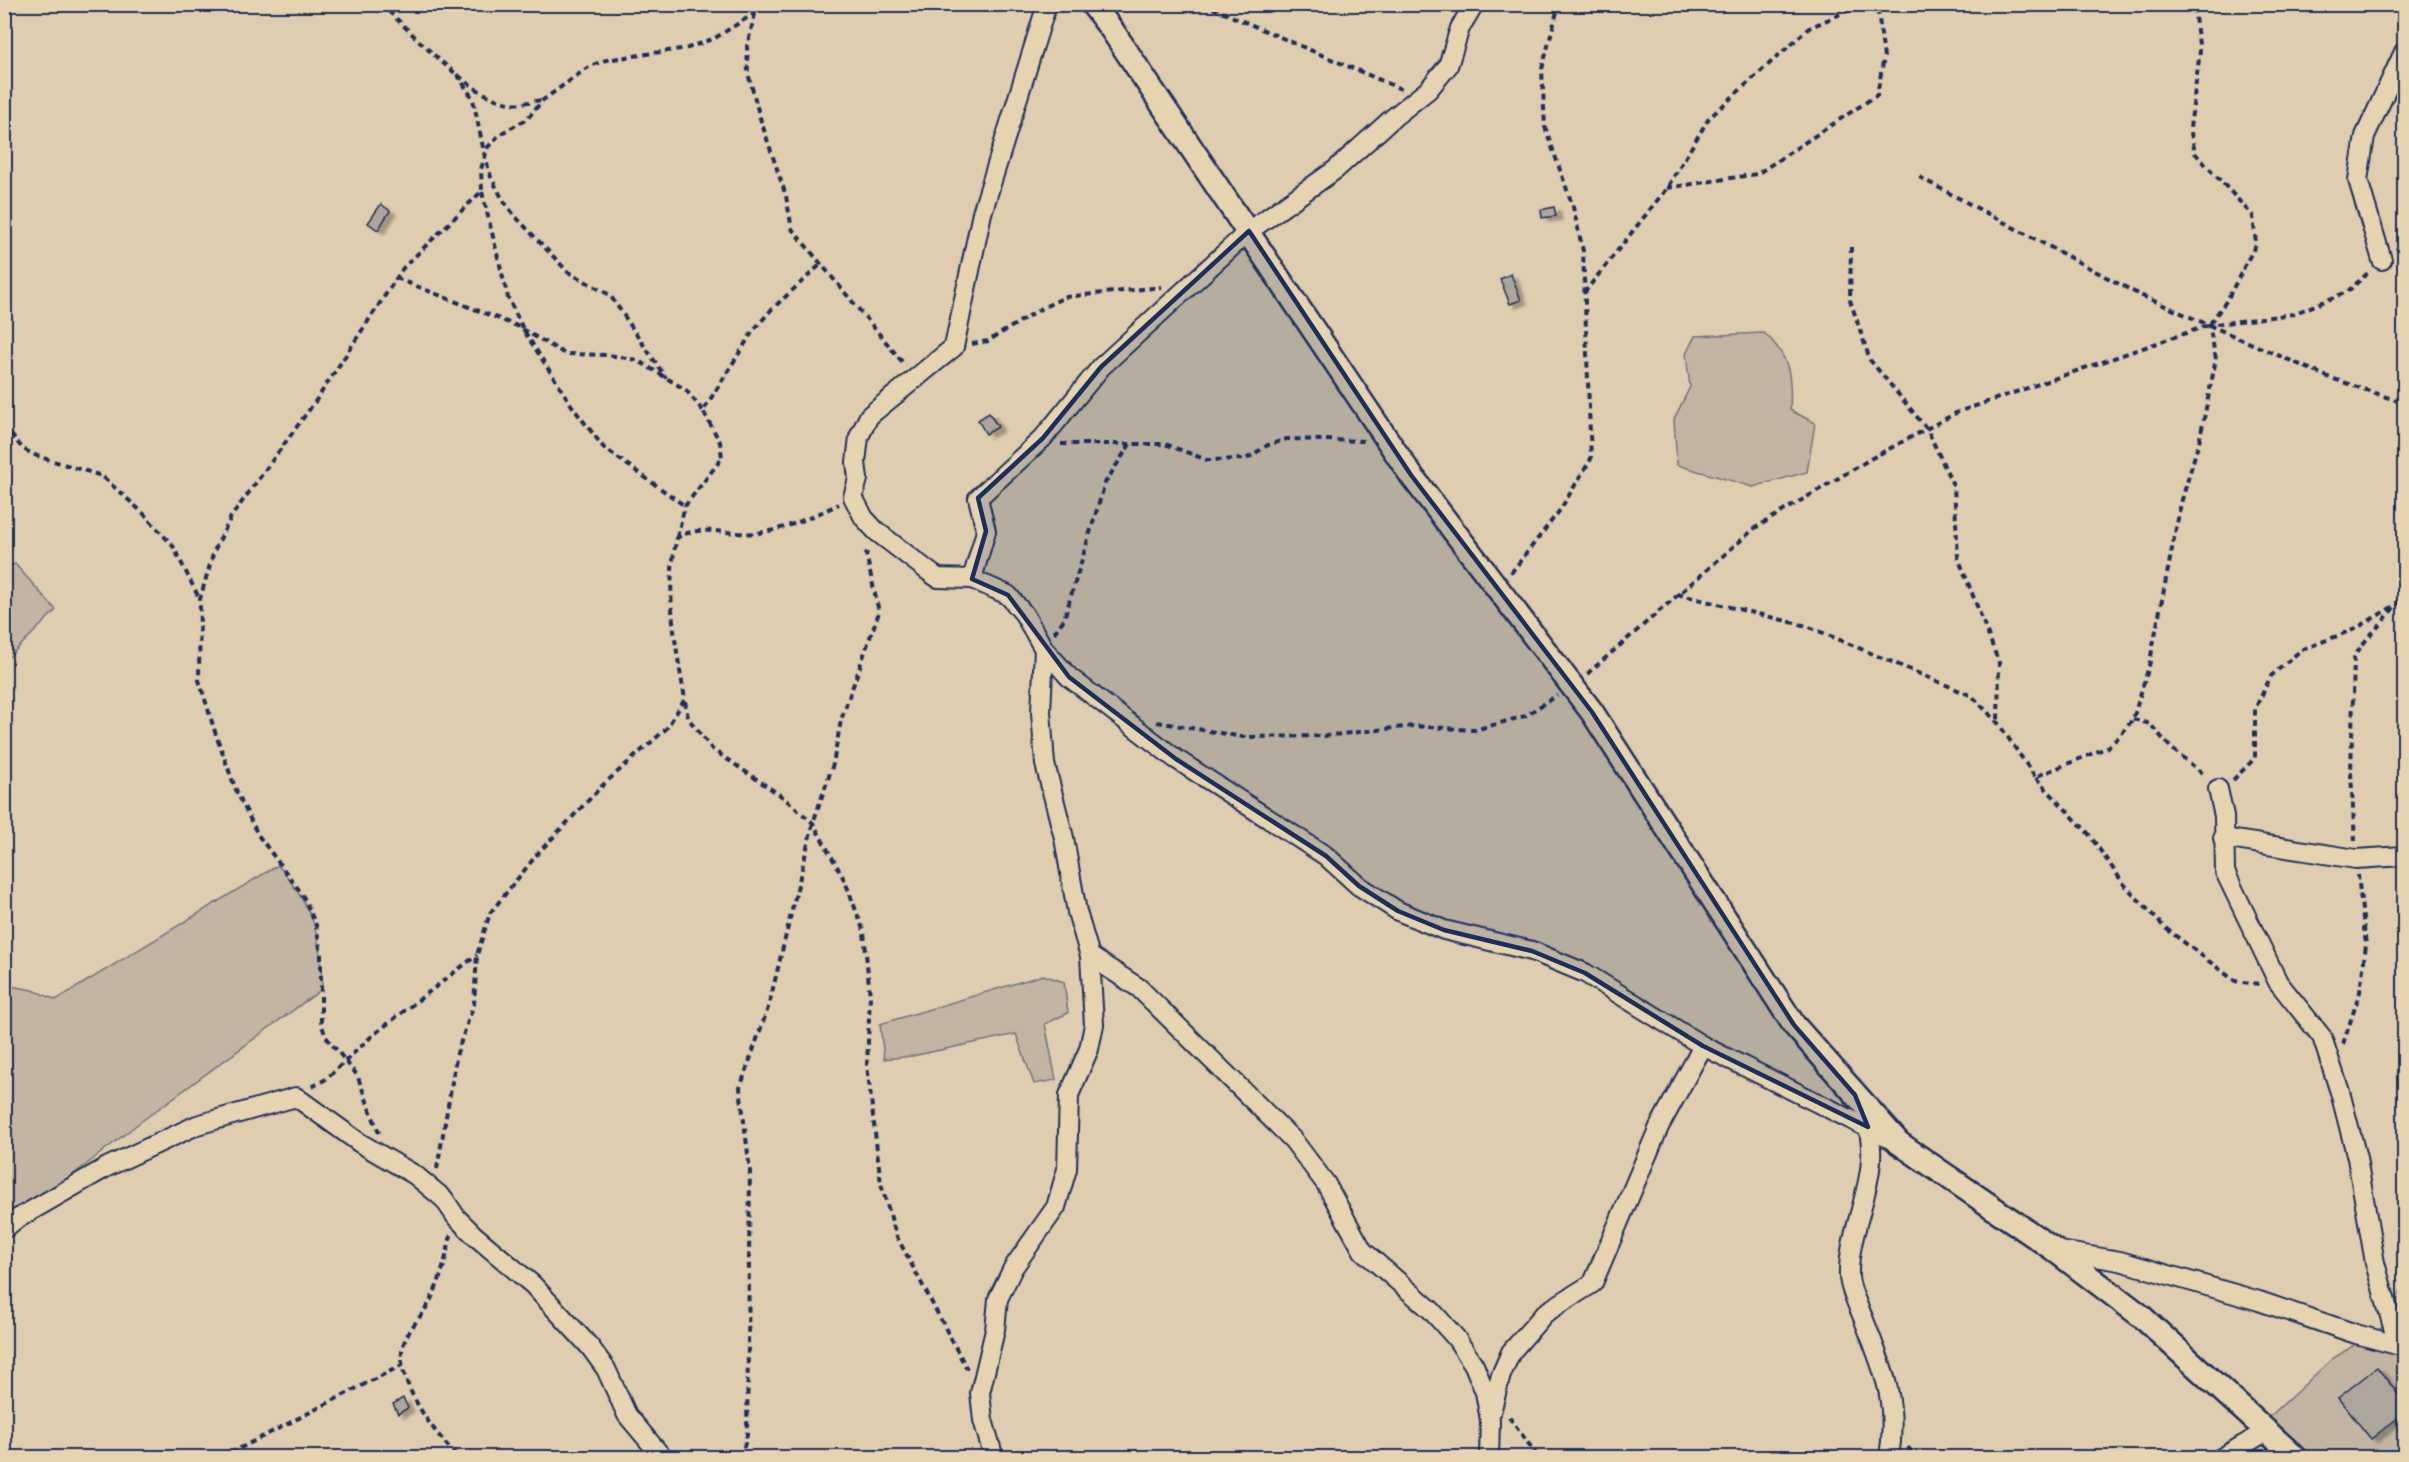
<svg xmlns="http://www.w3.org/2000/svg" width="2409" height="1462" viewBox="0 0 2409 1462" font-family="'Balsamiq Sans',sans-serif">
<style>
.green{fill:#c2b6a2;stroke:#6e7280;stroke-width:1.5}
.building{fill:#ada69a;stroke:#1b2f5e;stroke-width:1.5;filter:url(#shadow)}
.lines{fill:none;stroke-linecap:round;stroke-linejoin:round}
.minor-casing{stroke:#1b2f5e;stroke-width:22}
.tertiary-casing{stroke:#1b2f5e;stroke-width:27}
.path{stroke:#1b2f5e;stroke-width:4;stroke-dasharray:6 4.5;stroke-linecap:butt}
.minor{stroke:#e6d4b1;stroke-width:18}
.tertiary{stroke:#e6d4b1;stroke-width:22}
.marked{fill:#1b2f5e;fill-opacity:0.2;stroke:#1b2f5e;stroke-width:4.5;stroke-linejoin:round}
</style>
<defs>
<filter id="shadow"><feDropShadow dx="6" dy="4" stdDeviation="1.5" flood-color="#0004"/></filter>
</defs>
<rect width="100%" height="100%" fill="#decdae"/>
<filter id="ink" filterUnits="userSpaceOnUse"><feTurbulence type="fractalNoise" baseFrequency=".0167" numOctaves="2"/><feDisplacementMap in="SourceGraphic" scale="12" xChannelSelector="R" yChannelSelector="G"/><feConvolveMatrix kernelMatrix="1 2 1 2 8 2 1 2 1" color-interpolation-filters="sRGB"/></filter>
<g filter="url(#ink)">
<!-- green -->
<g class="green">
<path d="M 1764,333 C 1790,355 1792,378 1790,410 L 1815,423 L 1807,472 L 1753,487 L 1677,465 L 1674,419 L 1690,387 L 1686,354 L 1695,336 Z"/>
<path d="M 15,564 L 56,610 L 5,661 L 5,566 Z"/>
<path d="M 278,865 C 314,910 321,931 322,989 L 139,1123 L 45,1197 L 5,1223 L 4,985 L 33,990 L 56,1000 Z"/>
<path d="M 1043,975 L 1064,982 L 1068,1013 L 1045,1024 L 1056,1080 L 1034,1084 L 1016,1034 L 912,1056 L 884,1059 L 880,1024 Z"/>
<path d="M 2404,1284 L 2404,1457 L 2299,1457 L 2263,1423 L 2332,1359 L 2383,1327 Z"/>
</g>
<!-- building -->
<g class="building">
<path d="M 381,204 L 390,211 L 378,230 L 368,223 Z"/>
<path d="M 1554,207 L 1556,216 L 1542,218 L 1541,210 Z"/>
<path d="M 1511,274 L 1521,300 L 1510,304 L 1500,279 Z"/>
<path d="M 989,413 L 998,427 L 986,434 L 978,420 Z"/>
<path d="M 2377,1367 L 2404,1402 L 2404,1413 L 2371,1439 L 2338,1398 Z"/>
<path d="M 403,1398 L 408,1408 L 398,1414 L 393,1404 Z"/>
</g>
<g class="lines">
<defs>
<g id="minor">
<path d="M 1047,4 L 982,213 L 954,347 L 869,416 L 859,437 L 856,462 L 858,479 L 853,497 L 864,518 L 876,531 L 932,574 L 938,578 L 972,579 L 1008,595 L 1024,614 L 1044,649 L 1069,677 L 1176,759 L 1326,856 L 1359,886 L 1398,911 L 1444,930 L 1532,951 L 1585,973 L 1703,1046 L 1892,1140"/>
<path d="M 2382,260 L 2358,180 L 2365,136 L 2404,52"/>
<path d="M 972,579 L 986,531 L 978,498 L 1043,438 L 1101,367 L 1249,231 L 1335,170 L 1394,117 L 1428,90 L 1448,66 L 1460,28 L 1474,4"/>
<path d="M 1044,649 L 1041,712 L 1045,764 L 1064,838 L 1077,912 L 1090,956 L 1139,988 L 1293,1140 L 1326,1184 L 1363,1251 L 1431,1310 L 1456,1338 L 1474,1365 L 1485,1392 L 1490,1420 L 1489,1458"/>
<path d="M 2218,789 L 2224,816 L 2225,872 L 2278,982 L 2322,1037 L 2340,1092 L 2357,1158 L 2375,1263 L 2398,1345"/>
<path d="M 2223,838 L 2356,859 L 2404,856"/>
<path d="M 1865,1119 C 1886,1171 1847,1225 1849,1277 C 1850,1291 1859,1307 1864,1320 C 1884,1372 1898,1400 1889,1458"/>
<path d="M 4,1229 L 15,1220 L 107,1167 L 197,1125 L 296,1097 L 360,1143 L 415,1175 L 444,1199 L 456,1217 L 474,1235 L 533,1285 L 590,1347 L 606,1369 L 627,1415 L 663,1458"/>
<path d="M 2054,1250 L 2120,1261 L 2259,1301 L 2356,1334 L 2404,1347"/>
<path d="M 1491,1412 L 1501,1375 L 1511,1352 L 1545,1313 L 1593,1283 L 1659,1127 L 1703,1046"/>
<path d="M 994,1458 L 983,1420 L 980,1393 L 995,1330 L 998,1299 L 1013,1268 L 1056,1207 L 1067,1169 L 1069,1095 L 1089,1049 L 1094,1025 L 1090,956"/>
<path d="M 2221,1458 L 2269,1430"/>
</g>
<path id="tertiary" d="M 1092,4 L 1112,30 L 1411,475 L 1592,712 L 1794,1025 L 1899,1143 L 2053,1249 L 2141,1316 L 2296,1458"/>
</defs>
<!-- minor casing -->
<use href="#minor" class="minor-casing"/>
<!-- tertiary casing -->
<use href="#tertiary" class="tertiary-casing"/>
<!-- path -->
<g class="path">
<path d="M 381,4 C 412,32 470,98 510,103 C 519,105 532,101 542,100"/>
<path d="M 1203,4 L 1401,89"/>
<path d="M 755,14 L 747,46 L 748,73 L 760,118 L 786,196 L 792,229 L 905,365"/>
<path d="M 457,74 L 473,99 L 485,157 L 491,177 L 503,200 L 514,215 L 568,272 L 610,295 L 666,378"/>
<path d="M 1919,177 L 2140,295 L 2328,377 L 2404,403"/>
<path d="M 1667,188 L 1757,174 L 1877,95 L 1884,57 L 1877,4"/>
<path d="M 482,192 L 508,298 L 524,331 L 574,409 L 604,448 L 685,506"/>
<path d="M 1851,247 L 1850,300 L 1870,360 L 1927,429 L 1954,487 L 1958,557 L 1999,663 L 1998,723"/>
<path d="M 2396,250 L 2404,245"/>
<path d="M 396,278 L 517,326 L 565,354 L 609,355 L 637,360 L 686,390 L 703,411"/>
<path d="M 1584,293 L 1667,188 L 1709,118 L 1809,28 L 1863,4"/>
<path d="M 972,344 L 988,341 L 1042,308 L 1065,297 L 1162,287"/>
<path d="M 4,426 L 23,449 L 37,456 L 102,476 L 143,513 L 173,546 L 199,598"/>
<path d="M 1061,444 L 1165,444 L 1207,460 L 1246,459 L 1268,445 L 1287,439 L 1364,441"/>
<path d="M 677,537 L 685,506 L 722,458 L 720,442 L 703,411 L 753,331 L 771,310 L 820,265"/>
<path d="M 1511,573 L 1560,510 L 1591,459 L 1583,251 L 1573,207 L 1545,127 L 1542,69 L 1559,4"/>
<path d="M 1677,594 L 1807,626 L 1972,696 L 1998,723 L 2035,777"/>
<path d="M 1054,633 L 1064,619 L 1105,483 L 1130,444"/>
<path d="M 1587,674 L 1755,528 L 1872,458 L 1958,412 L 2209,325 L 2227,300 L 2256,244 L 2253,216 L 2195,153 L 2190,128 L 2200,51 L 2193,4"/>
<path d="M 685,701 L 688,718 L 712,749 L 783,797 L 813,823 L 845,881 L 864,932 L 870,996 L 867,1065 L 881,1184 L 896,1235 L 967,1369"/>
<path d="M 2133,719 L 2150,724 L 2172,749 L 2206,776"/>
<path d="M 1157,722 L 1243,737 L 1324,736 L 1413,726 L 1475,730 L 1525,716 L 1557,695"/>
<path d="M 2233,780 L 2255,758 L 2255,709 L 2271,676 L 2301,650 L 2355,629 L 2404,600"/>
<path d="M 2355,841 L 2351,774 L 2354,658 C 2368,631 2396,616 2404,586"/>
<path d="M 2259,984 L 2235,981 L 2164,927 L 2123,883 L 2088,833 L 2035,777 L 2106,748 L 2119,737 L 2133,719 L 2149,666 L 2181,503 L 2200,438 L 2216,359 L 2209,325 L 2293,314 L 2347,292 L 2369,272"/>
<path d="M 2343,1044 L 2360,992 L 2366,945 L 2358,875"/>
<path d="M 312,1087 L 326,1079 L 373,1035 L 477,955"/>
<path d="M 379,1133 L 357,1075 L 326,1037 L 321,1023 L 321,954 L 316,925 L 302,894 L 258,835 L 236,790 L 216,735 L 199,680 L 200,599 L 214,551 L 231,517 L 317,399 L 403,268 L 482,191 L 481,169 L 488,147 L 500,134 L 527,119 L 543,100 L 590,66 L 606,60 L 688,48 L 715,38 L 755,13 L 764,4"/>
<path d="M 437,1169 L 457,1053 L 474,1004 L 477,955 L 490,913 L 539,852 L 604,784 L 666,729 L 685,699 C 676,647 664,591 677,538 C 700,522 736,538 764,532 C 791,527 814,516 839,504"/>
<path d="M 451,1235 C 446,1257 441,1281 430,1301 C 423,1315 409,1328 404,1343 C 391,1377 436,1437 460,1458"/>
<path d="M 1509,1417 L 1539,1458"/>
<path d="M 1908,1447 L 1915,1458"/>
<path d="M 221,1458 L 402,1365"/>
<path d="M 741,1458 L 747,1435 L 750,1171 L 740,1088 L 769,1005 L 813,823 L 833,764 L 841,720 L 879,612 L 866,554 L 869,548"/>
</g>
<!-- minor -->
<use href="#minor" class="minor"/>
<!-- tertiary -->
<use href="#tertiary" class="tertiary"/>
</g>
</g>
<!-- marked area -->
<path class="marked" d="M 1249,231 L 1411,475 L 1592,712 L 1794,1025 L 1855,1095 L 1868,1127 L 1703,1046 L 1585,973 L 1532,951 L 1444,930 L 1398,911 L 1359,886 L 1326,856 L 1176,759 L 1069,677 L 1008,595 L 972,579 L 986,531 L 978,498 L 1043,438 L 1101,367 Z"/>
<!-- margin -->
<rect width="2409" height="1462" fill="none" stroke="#e6d4b1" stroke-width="24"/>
<rect x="12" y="12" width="2385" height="1438" fill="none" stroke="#1b2f5e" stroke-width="2" filter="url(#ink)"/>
</svg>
